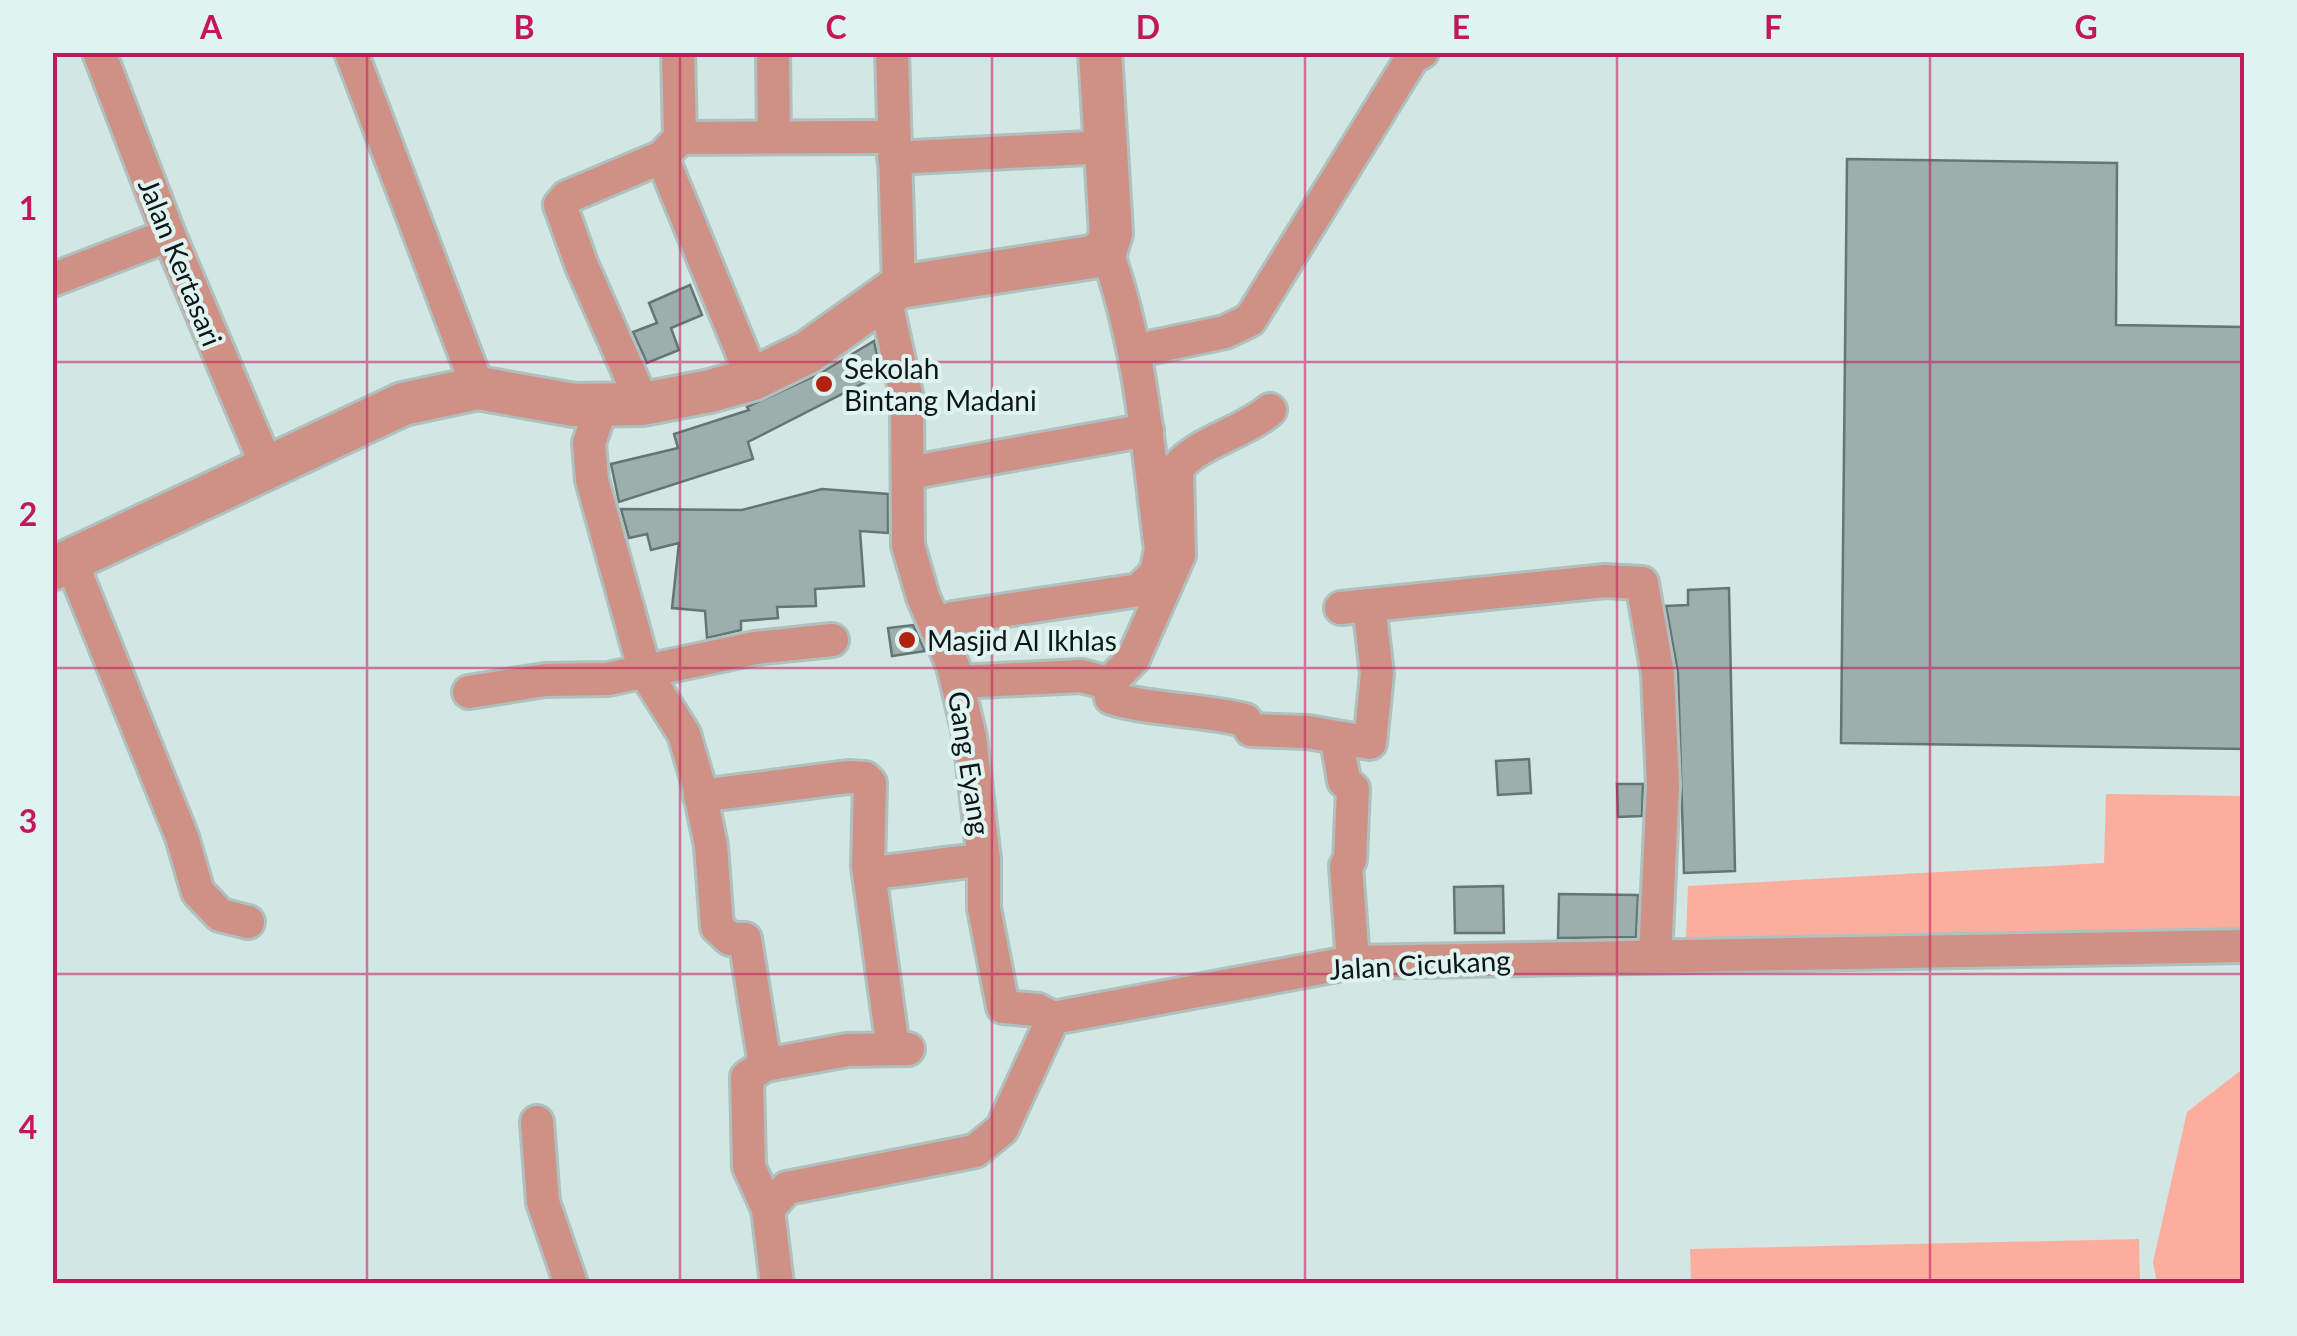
<svg xmlns="http://www.w3.org/2000/svg" width="2297" height="1336" viewBox="0 0 2297 1336" font-family="Lato,sans-serif">
<style>
.green{fill:#fcae9e}
.building{fill:#9cafac;stroke:#647673;stroke-width:2.5}
.lines{fill:none;stroke-linecap:round;stroke-linejoin:round}
.minor-casing{stroke:#afc1be;stroke-width:38}
.tertiary-casing{stroke:#afc1be;stroke-width:48}
.minor{stroke:#cf9185;stroke-width:32}
.tertiary{stroke:#cf9185;stroke-width:42}
.grid{fill:none;stroke:#c2185b;stroke-width:2.5;stroke-opacity:0.55}
.poi-dot{fill:#b1230e;stroke:#dff4f0;stroke-width:4}
.labels{text-anchor:middle;dominant-baseline:central;stroke-width:8;stroke-linejoin:round;paint-order:stroke}
.street-label{font-size:28px;fill:#0f1615;stroke:#dff4f0}
.poi-label{font-size:28px;fill:#0f1615;stroke:#dff4f0;text-anchor:start}
.neatline{fill:none;stroke:#c2185b;stroke-width:4}
.grid-label{font-size:32px;text-anchor:middle;font-weight:bold;fill:#c2185b}
</style>
<rect width="100%" height="100%" fill="#d2e6e3"/>
<!-- green -->
<g class="green">
<path d="M 2106,794 L 2244,796 L 2244,936 L 1685,960 L 1688,886 L 2104,863 Z"/>
<path d="M 2244,1068 L 2244,1283 L 2157,1283 L 2153,1262 L 2187,1112 Z"/>
<path d="M 2139,1239 L 2140,1283 L 1691,1283 L 1690,1249 Z"/>
</g>
<!-- building -->
<g class="building">
<path d="M 1847,159 L 2117,163 L 2116,325 L 2244,327 L 2244,749 L 1841,743 Z"/>
<path d="M 690,285 L 702,315 L 671,328 L 679,350 L 647,363 L 633,332 L 657,323 L 649,303 Z"/>
<path d="M 874,341 L 881,374 L 748,442 L 753,459 L 619,502 L 611,464 L 678,448 L 674,434 L 749,410 L 747,407 L 819,374 Z"/>
<path d="M 822,489 L 888,494 L 888,533 L 860,531 L 864,586 L 815,589 L 816,606 L 777,607 L 778,618 L 741,621 L 741,630 L 707,638 L 705,611 L 672,608 L 679,543 L 651,550 L 647,534 L 629,538 L 621,509 L 742,510 Z"/>
<path d="M 1729,588 L 1735,871 L 1684,873 L 1678,673 L 1666,606 L 1688,605 L 1688,590 Z"/>
<path d="M 913,625 L 925,651 L 892,656 L 888,628 Z"/>
<path d="M 1529,759 L 1531,793 L 1498,795 L 1496,761 Z"/>
<path d="M 1617,784 L 1643,784 L 1642,816 L 1618,817 Z"/>
<path d="M 1503,886 L 1504,933 L 1455,933 L 1454,887 Z"/>
<path d="M 1559,894 L 1638,895 L 1636,937 L 1558,938 Z"/>
</g>
<g class="lines">
<defs>
<g id="minor">
<path d="M 99,52 L 169,235 L 268,469"/>
<path d="M 351,52 L 478,388"/>
<path d="M 678,52 L 680,138"/>
<path d="M 773,52 L 774,137"/>
<path d="M 892,52 L 899,287"/>
<path d="M 662,157 L 753,379"/>
<path d="M 894,158 L 1106,147"/>
<path d="M 52,280 L 169,235"/>
<path d="M 885,297 L 907,398 L 908,545 L 923,597 L 953,666 L 970,737 L 984,860 L 984,908 L 1003,1007 L 1038,1010 L 1053,1018"/>
<path d="M 1134,351 L 1225,332 L 1250,320 L 1412,58 L 1422,52"/>
<path d="M 643,404 L 582,266 L 560,205 L 567,197 L 662,157 L 680,138 L 893,137"/>
<path d="M 602,405 L 589,443 L 592,480 L 645,672 L 684,734 L 698,782 L 711,846 L 717,927 L 730,939 L 745,939 L 765,1065 L 747,1077 L 749,1167 L 768,1209"/>
<path d="M 919,471 L 1147,430"/>
<path d="M 71,561 L 182,837 L 198,892 L 220,915 L 248,922"/>
<path d="M 1341,608 L 1605,581 L 1642,583 L 1658,674 L 1663,785 L 1655,956"/>
<path d="M 953,618 L 1139,590 L 1156,573 L 1161,550 C 1148,448 1141,346 1106,249"/>
<path d="M 958,682 L 1081,676 L 1109,683 L 1111,698 C 1155,711 1201,709 1245,720 L 1251,730 L 1308,732 L 1370,743 L 1377,674 L 1369,605"/>
<path d="M 1109,683 L 1133,659 L 1179,555 L 1177,469 C 1192,445 1245,432 1270,410"/>
<path d="M 469,692 L 545,680 L 608,679 L 755,648 L 832,640"/>
<path d="M 1337,740 L 1344,781 L 1353,789 L 1350,860 L 1346,866 L 1353,962"/>
<path d="M 700,796 L 848,777 L 865,778 L 870,783 L 868,866 L 893,1048"/>
<path d="M 869,873 C 908,870 944,863 984,860"/>
<path d="M 765,1065 L 847,1050 L 908,1049"/>
<path d="M 537,1122 L 543,1202 L 571,1284"/>
<path d="M 777,1284 L 768,1209 L 787,1188 L 975,1151 L 1002,1129 L 1053,1018 L 1353,962 L 2244,946"/>
</g>
<path id="tertiary" d="M 52,569 L 403,404 L 478,388 L 574,405 L 643,404 L 710,391 L 753,379 L 808,352 L 899,287 L 1092,257 L 1106,249 L 1111,233 L 1100,52"/>
</defs>
<!-- minor casing -->
<use href="#minor" class="minor-casing"/>
<!-- tertiary casing -->
<use href="#tertiary" class="tertiary-casing"/>
<!-- minor -->
<use href="#minor" class="minor"/>
<!-- tertiary -->
<use href="#tertiary" class="tertiary"/>
</g>
<!-- grid -->
<path class="grid" d="M 367,52 L 367,1284M 680,52 L 680,1284M 992,52 L 992,1284M 1305,52 L 1305,1284M 1617,52 L 1617,1284M 1930,52 L 1930,1284M 52,362 L 2244,362M 52,668 L 2244,668M 52,974 L 2244,974"/>
<!-- markers -->
<g class="poi-dot">
<circle cx="824" cy="384" r="10"/>
<circle cx="907" cy="640" r="10"/>
</g>
<g class="labels">
<!-- street labels -->
<g class="street-label">
<text transform="translate(181 262) rotate(68)">Jalan Kertasari</text>
<text transform="translate(970 763) rotate(81)">Gang Eyang</text>
<text transform="translate(1420 964) rotate(-3)">Jalan Cicukang</text>
</g>
<!-- poi labels -->
<g class="poi-label">
<text x="844" y="368">Sekolah<tspan x="844" dy="32">Bintang Madani</tspan></text>
<text x="927" y="640">Masjid Al Ikhlas</text>
</g>
</g>
<!-- border -->
<rect width="2297" height="1336" fill="none" stroke="#dff4f0" stroke-width="110"/>
<rect x="55" y="55" width="2187" height="1226" class="neatline"/>
<g class="grid-label">
<text x="211" y="39">A</text>
<text x="524" y="39">B</text>
<text x="836" y="39">C</text>
<text x="1148" y="39">D</text>
<text x="1461" y="39">E</text>
<text x="1773" y="39">F</text>
<text x="2086" y="39">G</text>
<text x="28" y="220">1</text>
<text x="28" y="526">2</text>
<text x="28" y="833">3</text>
<text x="28" y="1139">4</text>
</g>
</svg>
